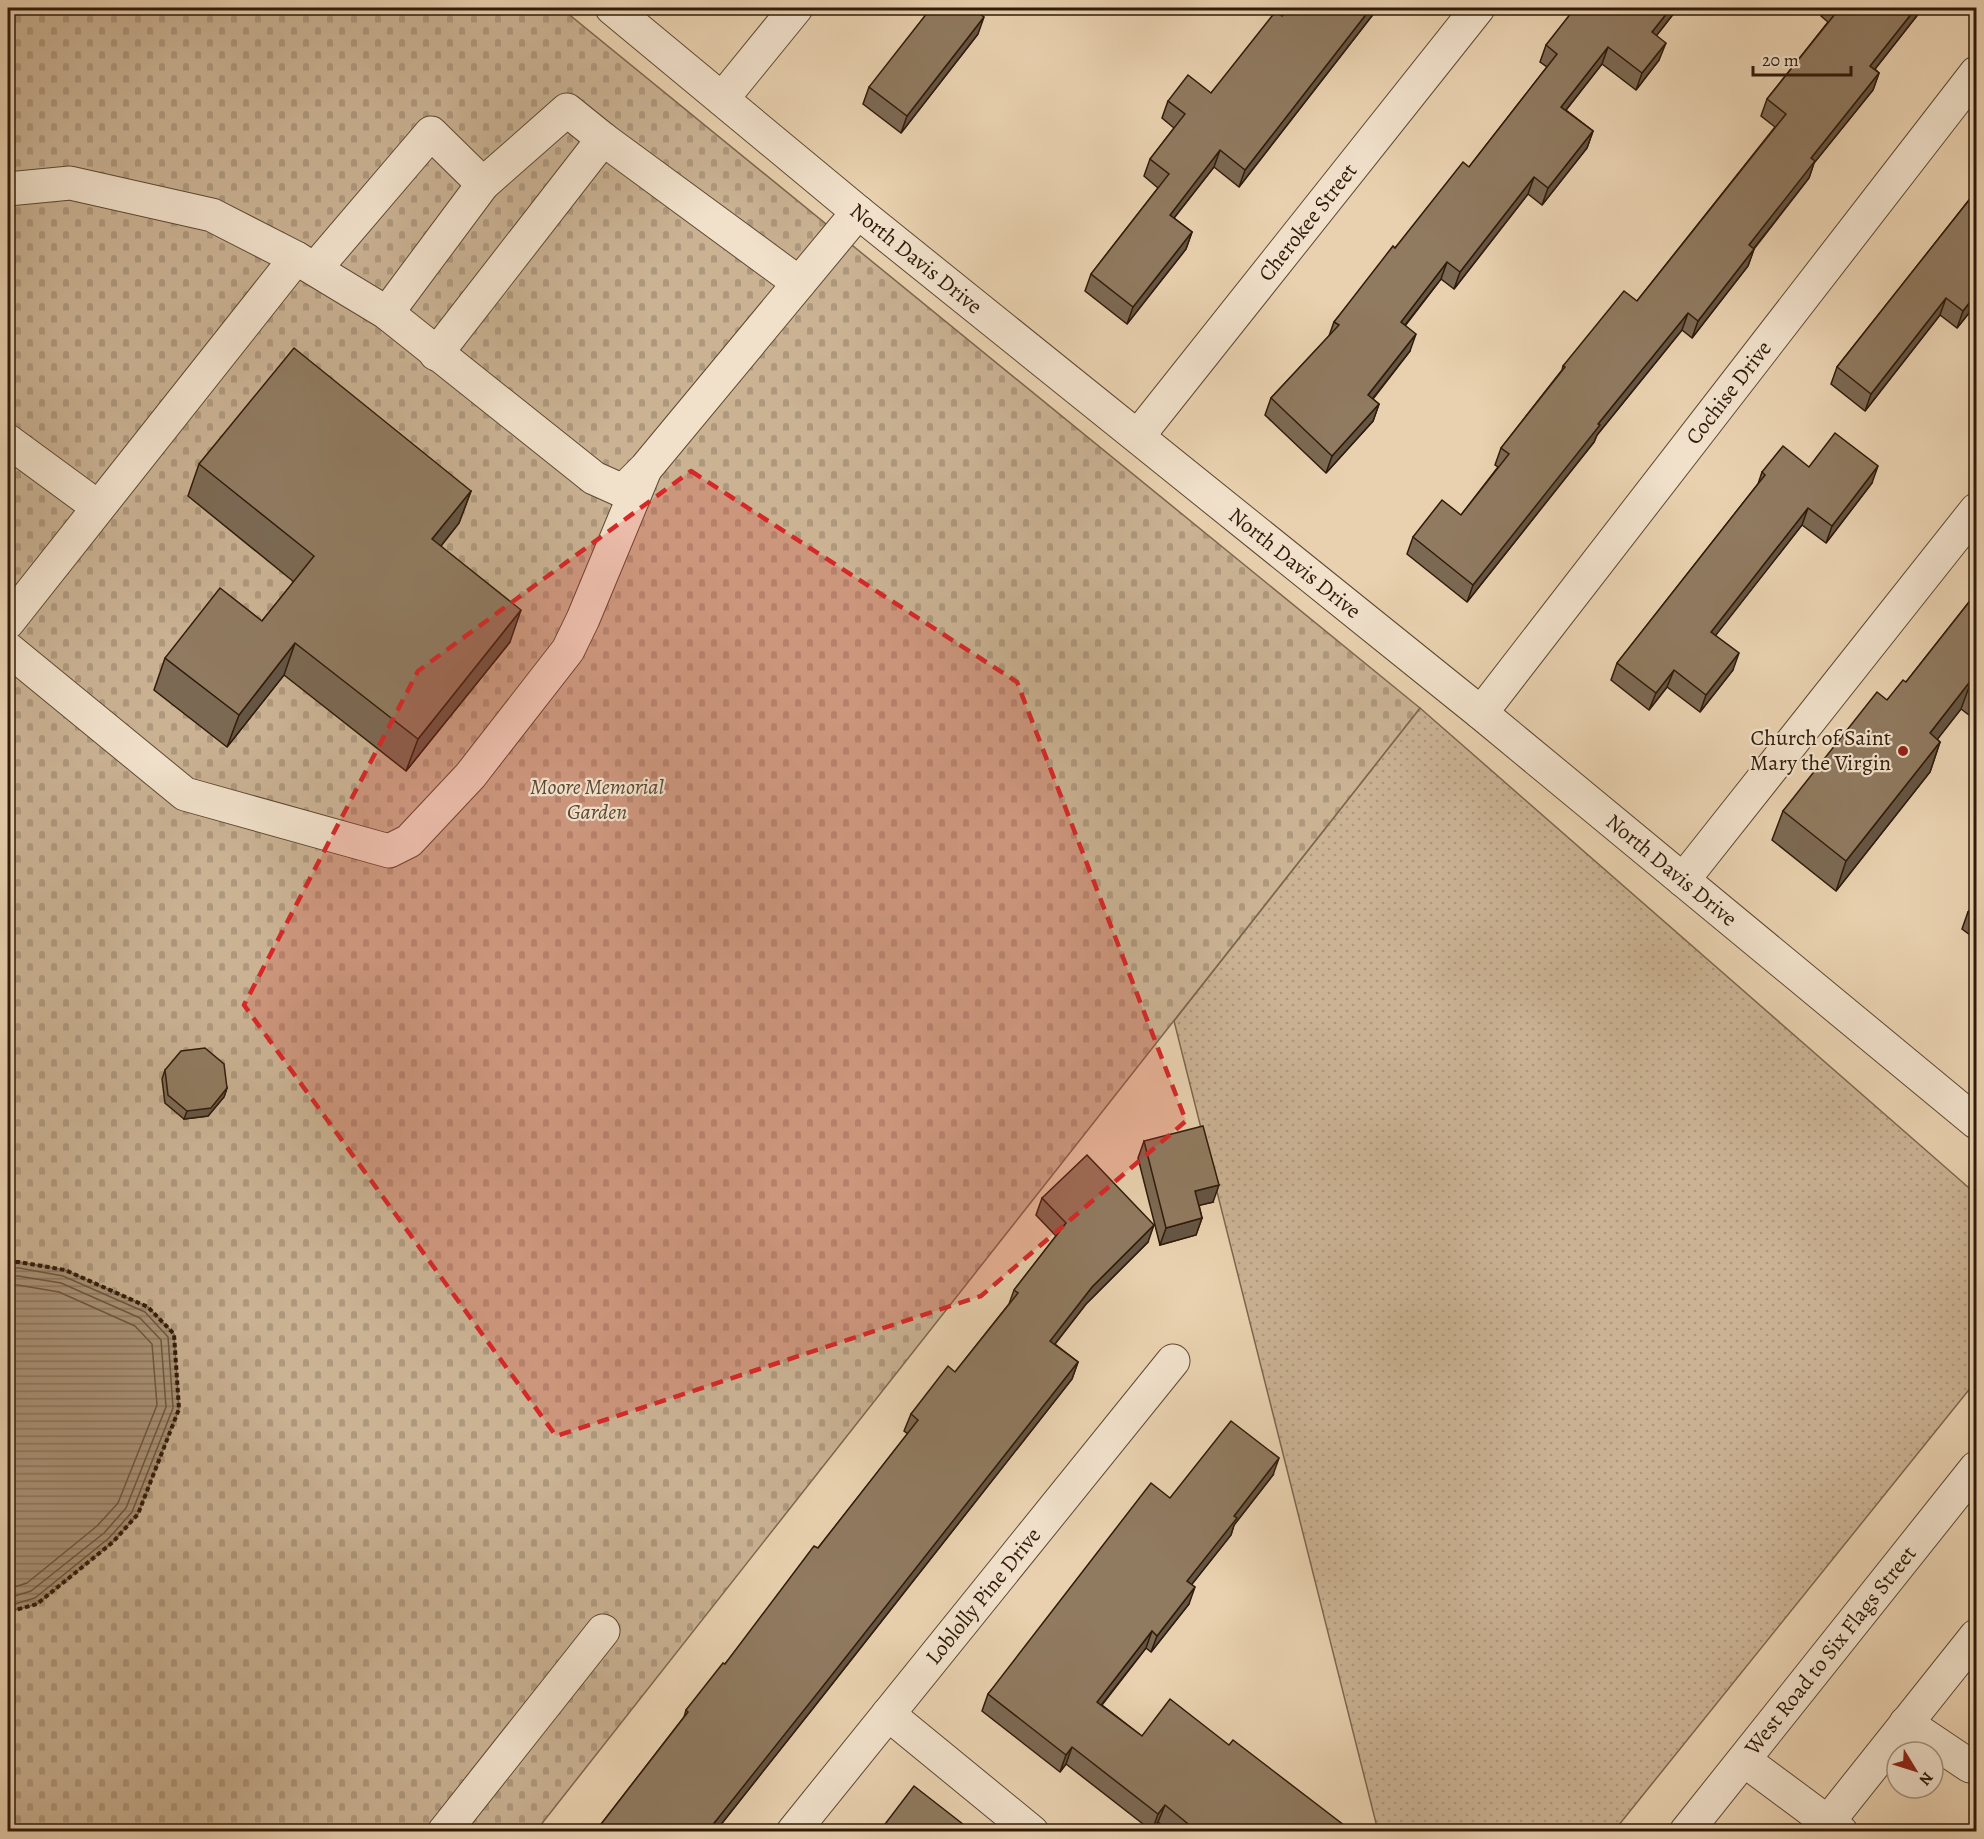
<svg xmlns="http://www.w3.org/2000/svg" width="1984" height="1839" viewBox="0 0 1984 1839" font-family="Alegreya,serif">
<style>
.grass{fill:url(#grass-dots);stroke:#7d664e;stroke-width:1.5}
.cemetery{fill:url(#cemetery-stones);stroke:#7d664e;stroke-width:1.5}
.water{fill:url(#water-rules);stroke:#79634b;stroke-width:1.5}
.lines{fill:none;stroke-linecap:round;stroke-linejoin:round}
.shore{stroke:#6d5740;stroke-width:1.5}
.minor-casing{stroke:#5e4833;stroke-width:35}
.path{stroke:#301b0a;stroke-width:4;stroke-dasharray:4.5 3;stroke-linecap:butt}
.minor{stroke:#f1e1cb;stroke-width:33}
.wall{fill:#7c6953;stroke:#301b0a;stroke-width:1.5}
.shaded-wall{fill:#655543;stroke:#301b0a;stroke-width:1.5}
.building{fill:#907a60;stroke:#301b0a;stroke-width:1.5}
.marked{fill:#d62828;fill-opacity:0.2;stroke:#d62828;stroke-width:4.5;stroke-dasharray:12 8;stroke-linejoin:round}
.poi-dot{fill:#8f2418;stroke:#f1e1cb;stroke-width:2}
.labels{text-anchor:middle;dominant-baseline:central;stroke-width:4.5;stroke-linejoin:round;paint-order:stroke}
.street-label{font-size:22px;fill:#301b0a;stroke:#f1e1cb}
.poi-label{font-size:22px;fill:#301b0a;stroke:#f1e1cb;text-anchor:end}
.park-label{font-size:22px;font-style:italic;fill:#5e4833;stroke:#f1e1cb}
</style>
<defs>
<pattern id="grass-dots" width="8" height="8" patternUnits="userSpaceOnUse" patternTransform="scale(1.5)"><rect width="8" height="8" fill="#cab293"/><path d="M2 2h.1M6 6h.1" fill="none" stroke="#ae987d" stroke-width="1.8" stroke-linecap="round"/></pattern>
<pattern id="cemetery-stones" width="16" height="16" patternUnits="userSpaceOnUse" patternTransform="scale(1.5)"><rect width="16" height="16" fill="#cab293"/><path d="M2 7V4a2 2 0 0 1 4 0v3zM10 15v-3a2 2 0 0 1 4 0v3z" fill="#ae987d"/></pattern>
<pattern id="water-rules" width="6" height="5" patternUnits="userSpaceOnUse" patternTransform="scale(1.5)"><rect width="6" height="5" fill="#aa9377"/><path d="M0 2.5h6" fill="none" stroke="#8b7760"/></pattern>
</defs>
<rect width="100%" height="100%" fill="#e9d1af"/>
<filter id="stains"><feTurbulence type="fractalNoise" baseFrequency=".00333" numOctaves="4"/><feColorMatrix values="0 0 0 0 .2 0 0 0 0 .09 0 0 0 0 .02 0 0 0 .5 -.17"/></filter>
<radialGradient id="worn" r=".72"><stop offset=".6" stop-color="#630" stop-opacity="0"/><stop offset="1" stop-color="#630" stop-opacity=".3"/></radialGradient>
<!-- grass -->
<path class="grass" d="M 1420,708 L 1976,1194 L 1976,1381 L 1614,1831 L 1378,1831 L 1174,1021 Z"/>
<!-- cemetery -->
<path class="cemetery" d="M 8,8 L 561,8 L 1420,708 L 536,1831 L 8,1832 Z"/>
<!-- water -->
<path class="water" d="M 8,1262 L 19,1262 L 65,1270 L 148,1307 L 174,1334 L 179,1409 L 138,1514 L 113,1542 L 37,1604 L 8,1612 Z"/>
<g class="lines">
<!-- shore -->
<g class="shore">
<path d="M 8,1268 L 19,1268 L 63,1276 L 145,1312 L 168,1337 L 173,1408 L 132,1512 L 109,1538 L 35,1598 L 8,1606"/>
<path d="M 8,1276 L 18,1276 L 61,1283 L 140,1318 L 161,1340 L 166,1407 L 126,1508 L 104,1533 L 31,1591 L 8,1598"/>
<path d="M 8,1285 L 18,1285 L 59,1292 L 135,1326 L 152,1344 L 157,1405 L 118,1503 L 97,1526 L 27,1583 L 8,1589"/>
</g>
<defs>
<g id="minor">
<path id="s1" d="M 612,8 L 858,212 L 1481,713 L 1976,1122"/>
<path d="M 722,99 L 796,8"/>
<path d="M 8,189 L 70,183 L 212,215 L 296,258 L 387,313 L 594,478 L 623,491 L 646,468 L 858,212"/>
<path d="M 315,269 L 431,133 L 483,184"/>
<path d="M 387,313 L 483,184 L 567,110 L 603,139"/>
<path d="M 436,354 L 603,139 L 799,283"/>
<path id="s2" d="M 1138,436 L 1478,8"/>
<path d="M 8,441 L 98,507"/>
<path d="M 8,622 L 296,258"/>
<path d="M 8,649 L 185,794 L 389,851 L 409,841 L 470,776 L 568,650 L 583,619 L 644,472"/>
<path id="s3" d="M 1481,713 L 1976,73"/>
<path d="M 1683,880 L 1976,510"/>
<path d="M 888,1714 L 1032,1832"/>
<path d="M 1906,1723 L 1970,1766 L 1976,1766"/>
<path d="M 1744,1760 L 1841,1832"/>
<path d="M 444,1832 L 603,1631"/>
<path id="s4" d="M 793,1832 L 1173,1361"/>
<path id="s5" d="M 1686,1832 L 1976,1468"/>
<path d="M 1820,1832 L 1976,1636"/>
</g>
</defs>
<!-- minor casing -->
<use href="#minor" class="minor-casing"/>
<!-- path -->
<path class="path" d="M 8,1262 L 19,1262 L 65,1270 L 148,1307 L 174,1334 L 179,1409 L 138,1514 L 113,1542 L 37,1604 L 8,1612"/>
<!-- minor -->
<use href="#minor" class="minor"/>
</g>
<!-- wall -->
<g class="wall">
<path d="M 1378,8 L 1239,187 L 1214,167 L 1174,218 L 1192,232 L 1186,249 L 1127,324 L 1085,291 L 1091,274 L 1158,188 L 1144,176 L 1150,159 L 1174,128 L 1162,118 L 1168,101 L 1211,93 L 1282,16 Z"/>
<path d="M 1678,8 L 1656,36 L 1659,60 L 1636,90 L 1602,64 L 1566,110 L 1593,131 L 1587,148 L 1542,205 L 1528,194 L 1454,289 L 1441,279 L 1405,326 L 1410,351 L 1373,399 L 1379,404 L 1373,421 L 1326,473 L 1265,415 L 1271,398 L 1329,336 L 1334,322 L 1395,248 L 1469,167 L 1547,67 L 1540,62 L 1546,45 Z"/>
<path d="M 1824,8 L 1923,8 L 1875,69 L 1879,73 L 1873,90 L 1814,163 L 1809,178 L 1754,249 L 1748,266 L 1692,338 L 1682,330 L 1597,435 L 1594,442 L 1467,602 L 1407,554 L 1413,537 L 1461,515 L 1498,467 L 1495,465 L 1501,448 L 1562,370 L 1563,366 L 1637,301 L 1775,127 L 1761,116 L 1767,99 L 1828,22 L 1821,16 Z"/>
<path d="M 978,34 L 901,133 L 863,104 L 869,87 Z"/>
<path d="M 1977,190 L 1977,303 L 1957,328 L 1940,315 L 1865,411 L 1831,384 L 1837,367 Z"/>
<path d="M 199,464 L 471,491 L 459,523 L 441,546 L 510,642 L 406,771 L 284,675 L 227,747 L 154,690 L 165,658 L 262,621 L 294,582 L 188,496 Z"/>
<path d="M 1809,467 L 1872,483 L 1826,543 L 1802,525 L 1715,635 L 1733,670 L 1700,712 L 1667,687 L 1649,710 L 1611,680 L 1617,663 L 1758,484 L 1762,472 Z"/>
<path d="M 1977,592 L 1977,721 L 1961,709 L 1937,739 L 1940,742 L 1930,772 L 1836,891 L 1772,840 L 1783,811 L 1887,700 L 1906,682 Z"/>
<path d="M 1977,902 L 1977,940 L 1962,929 L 1968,912 Z"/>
<path d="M 165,1070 L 227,1088 L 224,1097 L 208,1116 L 184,1119 L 165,1103 L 162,1079 Z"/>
<path d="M 1144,1141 L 1213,1202 L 1199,1205 L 1202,1218 L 1196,1235 L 1160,1245 L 1138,1158 Z"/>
<path d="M 1042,1198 L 1148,1242 L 1086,1304 L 1055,1344 L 1078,1362 L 1072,1379 L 814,1707 L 715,1832 L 595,1832 L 684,1717 L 686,1710 L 725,1664 L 818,1548 L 908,1434 L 904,1431 L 911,1414 L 955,1372 L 1009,1304 L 1014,1290 L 1056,1236 L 1036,1215 Z"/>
<path d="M 1273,1475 L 1234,1525 L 1231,1535 L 1191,1585 L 1189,1604 L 1151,1652 L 1146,1648 L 1102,1705 L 1142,1736 L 1229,1745 L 1349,1829 L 1349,1832 L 1170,1832 L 1158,1822 L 1152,1831 L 1066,1764 L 1060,1772 L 982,1711 L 988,1694 L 1170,1498 Z"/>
</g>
<!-- shaded-wall -->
<g class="shaded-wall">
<path d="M 1371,8 L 1378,8 L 1239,187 L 1245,170 Z"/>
<path d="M 1671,8 L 1678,8 L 1646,49 L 1652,32 Z"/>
<path d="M 1916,8 L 1923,8 L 1864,83 L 1870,66 Z"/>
<path d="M 984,17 L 978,34 L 901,133 L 907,116 Z"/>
<path d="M 1666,43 L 1659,60 L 1636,90 L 1642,73 Z"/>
<path d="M 1608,47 L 1602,64 L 1555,124 L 1561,107 Z"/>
<path d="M 1879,73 L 1873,90 L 1814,163 L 1809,178 L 1743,262 L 1749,245 L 1811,158 Z"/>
<path d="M 1593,131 L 1587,148 L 1542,205 L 1548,188 Z"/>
<path d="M 1220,150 L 1214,167 L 1163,232 L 1170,215 Z"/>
<path d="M 1534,177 L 1528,194 L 1454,289 L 1460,272 Z"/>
<path d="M 1192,232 L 1186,249 L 1127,324 L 1133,307 Z"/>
<path d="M 1754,249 L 1748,266 L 1692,338 L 1698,321 Z"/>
<path d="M 1447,262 L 1441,279 L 1394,339 L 1401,322 Z"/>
<path d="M 1977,293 L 1977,303 L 1957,328 L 1963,311 Z"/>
<path d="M 1946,298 L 1940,315 L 1865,411 L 1871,394 Z"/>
<path d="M 1688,313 L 1682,330 L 1597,435 L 1594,442 L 1467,602 L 1473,585 L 1598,424 Z"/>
<path d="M 1416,334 L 1410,351 L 1362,412 L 1368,395 Z"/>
<path d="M 1379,404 L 1373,421 L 1326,473 L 1332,456 Z"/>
<path d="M 1878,466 L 1872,483 L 1826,543 L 1832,526 Z"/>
<path d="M 471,491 L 459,523 L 421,571 L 432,539 Z"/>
<path d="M 1808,508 L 1802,525 L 1705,649 L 1711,632 Z"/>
<path d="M 521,610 L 510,642 L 406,771 L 418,739 Z"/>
<path d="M 295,643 L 284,675 L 227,747 L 239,715 Z"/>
<path d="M 1739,653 L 1733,670 L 1700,712 L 1706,695 Z"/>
<path d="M 1674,670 L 1667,687 L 1649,710 L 1656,693 Z"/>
<path d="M 1972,679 L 1961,709 L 1919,763 L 1930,733 Z"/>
<path d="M 1940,742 L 1930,772 L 1836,891 L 1846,861 Z"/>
<path d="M 227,1088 L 224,1097 L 208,1116 L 184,1119 L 187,1111 Z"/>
<path d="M 1219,1185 L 1213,1202 L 1189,1208 L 1195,1191 Z"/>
<path d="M 1202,1218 L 1196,1235 L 1160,1245 L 1166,1228 Z"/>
<path d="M 1154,1225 L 1148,1242 L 1086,1304 L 1044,1358 L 1050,1341 L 1092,1287 Z"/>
<path d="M 1078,1362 L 1072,1379 L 814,1707 L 715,1832 L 707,1832 Z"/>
<path d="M 1279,1458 L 1273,1475 L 1234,1525 L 1231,1535 L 1181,1598 L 1187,1581 L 1234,1516 Z"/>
<path d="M 1195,1587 L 1189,1604 L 1151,1652 L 1157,1636 Z"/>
<path d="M 1152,1631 L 1146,1648 L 1091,1718 L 1097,1702 Z"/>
<path d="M 1072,1747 L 1066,1764 L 1060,1772 L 1066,1755 Z"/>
<path d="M 1165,1805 L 1158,1822 L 1152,1831 L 1158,1814 Z"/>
</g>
<!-- building -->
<g class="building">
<path d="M 931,8 L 972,8 L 984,17 L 907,116 L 869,87 Z"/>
<path d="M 1289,8 L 1371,8 L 1245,170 L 1220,150 L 1170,215 L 1192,232 L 1133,307 L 1091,274 L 1169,174 L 1150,159 L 1185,114 L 1168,101 L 1188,75 L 1211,93 L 1276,11 L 1282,16 Z"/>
<path d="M 1575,8 L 1671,8 L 1652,32 L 1666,43 L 1642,73 L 1608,47 L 1561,107 L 1593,131 L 1548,188 L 1534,177 L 1460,272 L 1447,262 L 1401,322 L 1416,334 L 1368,395 L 1379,404 L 1332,456 L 1271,398 L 1339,325 L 1334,322 L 1393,246 L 1395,248 L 1463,162 L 1469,167 L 1557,54 L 1546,45 Z"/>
<path d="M 1838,8 L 1916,8 L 1870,66 L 1879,73 L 1811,158 L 1815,161 L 1749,245 L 1754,249 L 1698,321 L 1688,313 L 1598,424 L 1600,425 L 1473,585 L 1413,537 L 1442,500 L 1461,515 L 1509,454 L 1501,448 L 1565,367 L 1563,366 L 1624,291 L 1637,301 L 1786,114 L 1767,99 L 1839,9 Z"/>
<path d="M 1977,190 L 1977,293 L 1963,311 L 1946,298 L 1871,394 L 1837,367 Z"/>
<path d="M 294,348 L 471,491 L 432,539 L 521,610 L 418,739 L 295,643 L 239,715 L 165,658 L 220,588 L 262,621 L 314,556 L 199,464 Z"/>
<path d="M 1835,433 L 1878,466 L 1832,526 L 1808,508 L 1711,632 L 1739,653 L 1706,695 L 1674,670 L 1656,693 L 1617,663 L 1765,475 L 1762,472 L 1783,446 L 1809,467 Z"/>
<path d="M 1977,592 L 1977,682 L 1972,679 L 1930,733 L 1940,742 L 1846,861 L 1783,811 L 1877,692 L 1887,700 L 1903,680 L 1906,682 Z"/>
<path d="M 1977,902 L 1977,918 L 1968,912 Z"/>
<path d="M 205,1048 L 224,1064 L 227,1088 L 211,1108 L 187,1111 L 168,1095 L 165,1070 L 181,1051 Z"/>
<path d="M 1203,1126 L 1219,1185 L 1195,1191 L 1202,1218 L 1166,1228 L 1144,1141 Z"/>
<path d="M 1087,1155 L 1154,1225 L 1092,1287 L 1050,1341 L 1078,1362 L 820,1690 L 707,1832 L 595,1832 L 688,1712 L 686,1710 L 723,1663 L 725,1664 L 814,1546 L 818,1548 L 918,1420 L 911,1414 L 948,1366 L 955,1372 L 1018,1293 L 1014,1290 L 1066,1223 L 1042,1198 Z"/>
<path d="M 1231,1421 L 1279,1458 L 1234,1516 L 1237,1518 L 1187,1581 L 1195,1587 L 1157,1636 L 1152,1631 L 1097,1702 L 1142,1736 L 1170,1699 L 1229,1745 L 1233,1740 L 1349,1829 L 1348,1832 L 1198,1832 L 1165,1805 L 1158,1814 L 1072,1747 L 1066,1755 L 988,1694 L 1151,1483 L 1170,1498 Z"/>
<path d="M 914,1786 L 973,1832 L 879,1832 Z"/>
</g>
<!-- marked area -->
<path class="marked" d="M 691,471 L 1017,682 L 1186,1121 L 981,1296 L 556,1436 L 244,1005 L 418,671 Z"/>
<!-- markers -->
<circle class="poi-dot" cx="1903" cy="751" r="6"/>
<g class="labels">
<!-- street labels -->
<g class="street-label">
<text stroke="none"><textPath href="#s2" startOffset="273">Cherokee Street</textPath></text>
<text stroke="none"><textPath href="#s1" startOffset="394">North Davis Drive</textPath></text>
<text stroke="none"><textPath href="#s3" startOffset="405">Cochise Drive</textPath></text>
<text stroke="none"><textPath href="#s1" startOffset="880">North Davis Drive</textPath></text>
<text stroke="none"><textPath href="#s1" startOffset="1366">North Davis Drive</textPath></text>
<text stroke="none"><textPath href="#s4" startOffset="303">Loblolly Pine Drive</textPath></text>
<text stroke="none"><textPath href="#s5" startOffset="232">West Road to Six Flags Street</textPath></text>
</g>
<!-- poi labels -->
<g class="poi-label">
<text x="1891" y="738">Church of Saint<tspan x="1891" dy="25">Mary the Virgin</tspan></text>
</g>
<!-- park labels -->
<g class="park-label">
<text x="597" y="787">Moore Memorial<tspan x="597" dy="25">Garden</tspan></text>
</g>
</g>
<!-- margin -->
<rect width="1984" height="1839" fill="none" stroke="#e9d1af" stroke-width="30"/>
<rect x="9" y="9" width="1966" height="1821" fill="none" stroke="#301b0a" stroke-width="3"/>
<rect x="15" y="15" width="1954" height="1809" fill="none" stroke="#301b0a" stroke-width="1.5"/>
<!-- north arrow -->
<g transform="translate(1915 1770) rotate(128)"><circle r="28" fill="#f1e1cb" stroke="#a4927e" stroke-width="1.5"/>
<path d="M0-4.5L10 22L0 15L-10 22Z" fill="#8f2418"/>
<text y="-9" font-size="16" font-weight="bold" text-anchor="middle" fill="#301b0a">N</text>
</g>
<!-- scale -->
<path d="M1753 66v9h98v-9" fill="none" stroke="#301b0a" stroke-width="3"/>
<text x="1762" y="66" font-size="18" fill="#301b0a" stroke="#f1e1cb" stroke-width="4.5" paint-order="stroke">20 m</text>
<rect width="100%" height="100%" filter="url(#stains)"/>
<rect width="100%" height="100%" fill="url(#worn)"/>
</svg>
